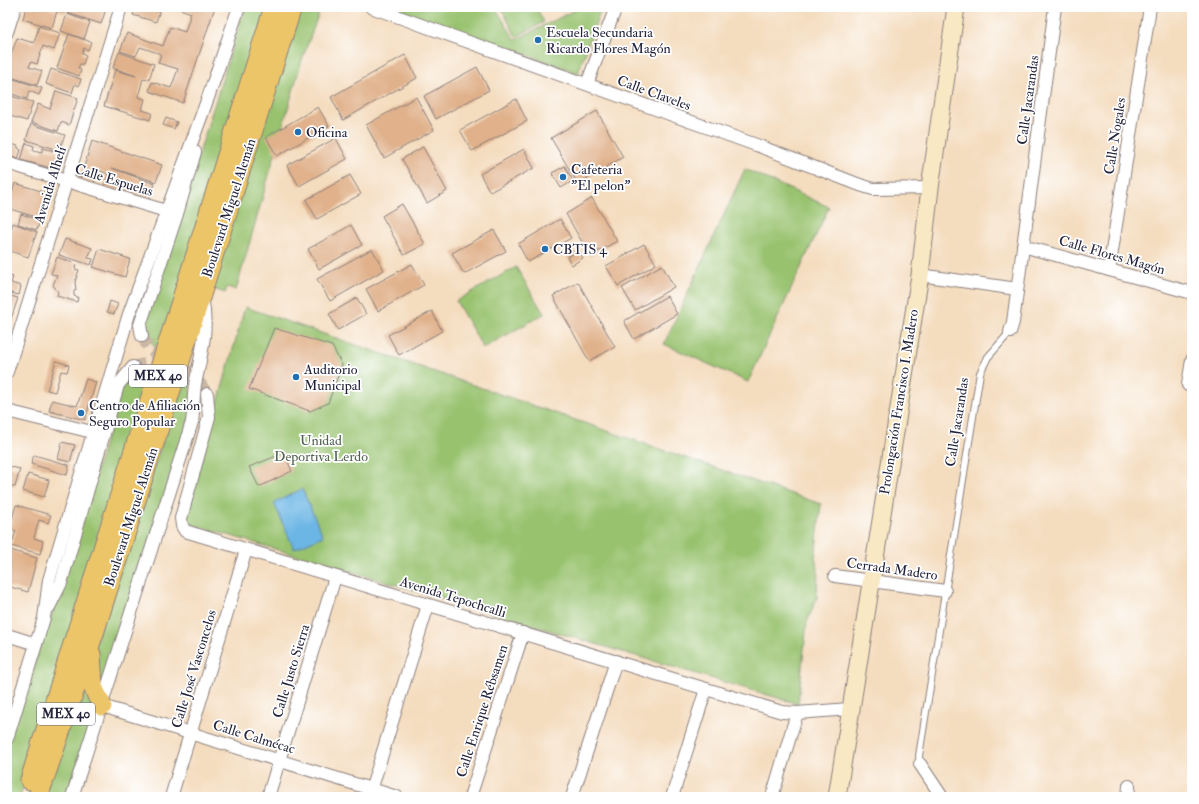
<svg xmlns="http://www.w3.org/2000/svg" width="1199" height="804" viewBox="0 0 1199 804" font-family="'IM FELL Double Pica',serif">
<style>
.green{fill:#98c26e;stroke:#5d7254}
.water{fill:#6cb6e5;stroke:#476c90}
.building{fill:#e0b18a}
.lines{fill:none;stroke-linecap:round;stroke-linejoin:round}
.minor-tunnel{stroke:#cab7a4;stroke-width:12;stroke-dasharray:12 6;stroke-linecap:butt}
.service-casing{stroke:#8b7f7c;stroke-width:8}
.minor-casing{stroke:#8b7f7c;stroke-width:14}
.secondary-casing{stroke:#8b7f7c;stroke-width:19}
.primary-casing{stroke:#8b7f7c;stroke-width:21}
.service{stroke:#fff;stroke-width:6}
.minor{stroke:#fff;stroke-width:12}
.secondary{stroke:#f8e8c3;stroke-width:17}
.primary{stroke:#edc569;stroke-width:19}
.poi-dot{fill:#1f6fb2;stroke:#fff;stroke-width:1.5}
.labels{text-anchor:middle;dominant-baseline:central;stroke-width:3.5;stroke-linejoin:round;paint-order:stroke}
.shield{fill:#fff;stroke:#646476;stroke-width:1}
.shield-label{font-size:13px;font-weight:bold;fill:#22223b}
.poi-label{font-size:14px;fill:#22223b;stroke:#fff;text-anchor:start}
.street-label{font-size:14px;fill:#22223b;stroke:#fff}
.park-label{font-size:14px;fill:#51624f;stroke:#fff}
</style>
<rect width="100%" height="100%" fill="#fff"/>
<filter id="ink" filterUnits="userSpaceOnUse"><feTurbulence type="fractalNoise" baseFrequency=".025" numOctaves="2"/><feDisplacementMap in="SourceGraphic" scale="8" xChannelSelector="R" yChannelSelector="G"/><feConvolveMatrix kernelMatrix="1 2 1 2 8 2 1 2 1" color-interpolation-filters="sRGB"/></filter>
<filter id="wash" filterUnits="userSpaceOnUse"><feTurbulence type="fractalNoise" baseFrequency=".012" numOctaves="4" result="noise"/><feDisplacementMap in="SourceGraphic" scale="16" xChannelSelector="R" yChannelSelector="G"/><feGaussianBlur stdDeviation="0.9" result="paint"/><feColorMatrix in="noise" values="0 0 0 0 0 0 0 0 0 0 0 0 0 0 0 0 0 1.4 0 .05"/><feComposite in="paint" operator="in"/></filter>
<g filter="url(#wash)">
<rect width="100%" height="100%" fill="#f4dcbe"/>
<!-- green -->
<g class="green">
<path d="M 245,7 L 270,7 L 160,355 L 148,336 L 145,325 Z"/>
<path d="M 300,7 L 321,7 L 301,63 L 236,290 L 227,287 L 225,293 L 211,288 Z"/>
<path d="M 392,7 L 495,7 L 515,40 L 581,7 L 602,7 L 578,73 Z"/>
<path d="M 501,7 L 536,7 L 544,22 L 516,37 Z"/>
<path d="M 745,169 L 829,207 L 748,382 L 664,344 Z"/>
<path d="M 516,267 L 544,314 L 483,348 L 456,301 Z"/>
<path d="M 245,307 L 821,504 L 815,559 L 818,568 L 817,598 L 807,622 L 798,704 L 184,522 Z"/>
<path d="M 158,367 L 30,768 L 20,797 L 7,797 L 7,740 L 62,586 L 121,389 L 129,377 Z"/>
<path d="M 187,369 L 189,373 L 192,410 L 68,797 L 43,797 Z"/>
</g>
<!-- water -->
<path class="water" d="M 302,489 L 323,536 L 294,549 L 274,503 Z"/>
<g id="blocks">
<!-- building -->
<g class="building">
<path d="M 26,7 L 44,7 L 57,11 L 52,28 L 23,19 Z"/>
<path d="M 49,7 L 67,7 L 65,13 Z"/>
<path d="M 70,7 L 101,7 L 106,9 L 101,24 L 68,13 Z"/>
<path d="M 135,7 L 161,7 L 156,22 L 133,15 Z"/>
<path d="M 175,7 L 215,7 L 183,103 L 149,91 L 152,82 L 171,88 L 178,69 L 158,63 L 161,54 L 140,47 L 136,56 L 120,51 L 127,33 L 163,46 L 170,27 L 185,32 L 191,13 Z"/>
<path d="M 67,14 L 90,22 L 84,39 L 61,31 Z"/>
<path d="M 39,26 L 60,33 L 54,50 L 43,46 L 37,64 L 31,62 L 29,67 L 42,71 L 37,85 L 7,76 L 7,66 L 17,38 L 34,43 Z"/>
<path d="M 69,34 L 91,42 L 88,50 L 84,48 L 82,54 L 86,55 L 83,64 L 80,64 L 78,68 L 81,70 L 79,76 L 57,68 Z"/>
<path d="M 119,52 L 154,64 L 149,80 L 143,79 L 138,97 L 145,99 L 142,110 L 152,113 L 150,120 L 104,106 L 115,70 L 136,76 L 113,68 Z"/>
<path d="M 405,55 L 417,78 L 343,120 L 331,97 Z"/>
<path d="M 477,67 L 489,90 L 436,119 L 424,96 Z"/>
<path d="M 51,69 L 81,79 L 79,86 L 75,84 L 72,93 L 46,84 Z"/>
<path d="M 7,77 L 42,88 L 39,95 L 29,91 L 27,99 L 9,93 L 13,84 L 7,82 Z"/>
<path d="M 56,91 L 78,98 L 69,125 L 61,122 L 58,131 L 31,122 L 38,104 L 50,109 Z"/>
<path d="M 7,95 L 33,102 L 27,121 L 7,115 Z"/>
<path d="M 416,97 L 434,130 L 384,158 L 366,125 Z"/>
<path d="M 516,99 L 527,121 L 472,151 L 460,130 Z"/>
<path d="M 318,107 L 329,126 L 277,156 L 266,137 Z"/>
<path d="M 597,111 L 623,157 L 578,184 L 551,138 Z"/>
<path d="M 166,118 L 177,122 L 174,129 L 163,125 Z"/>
<path d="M 31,124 L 65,135 L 59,150 L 26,140 Z"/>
<path d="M 336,138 L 347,159 L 299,186 L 287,165 Z"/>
<path d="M 7,140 L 12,141 L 11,144 L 18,146 L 18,148 L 21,150 L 18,159 L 7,155 Z"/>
<path d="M 92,141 L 162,165 L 156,182 L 112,168 L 155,184 L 148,202 L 104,187 L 108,174 L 98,170 L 94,183 L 80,179 Z"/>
<path d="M 26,143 L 34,146 L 33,150 L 42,152 L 43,148 L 59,152 L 54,169 L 21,160 Z"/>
<path d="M 423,147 L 447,191 L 427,203 L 402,159 Z"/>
<path d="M 524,149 L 534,168 L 490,192 L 480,174 Z"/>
<path d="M 565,166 L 573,181 L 561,188 L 552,173 Z"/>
<path d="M 350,175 L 361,194 L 317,219 L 306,200 Z"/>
<path d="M 15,183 L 47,193 L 39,218 L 7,208 Z"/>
<path d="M 592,198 L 617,241 L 590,256 L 566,214 Z"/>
<path d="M 402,204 L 425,244 L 404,255 L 382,216 Z"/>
<path d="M 21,214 L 40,220 L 37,230 L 18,224 Z"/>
<path d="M 560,219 L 571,238 L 528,262 L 518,244 Z"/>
<path d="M 13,223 L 37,232 L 28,257 L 7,250 L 7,240 Z"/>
<path d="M 351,225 L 362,245 L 319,269 L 308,249 Z"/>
<path d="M 494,230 L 506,251 L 464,274 L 452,253 Z"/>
<path d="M 65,239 L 92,248 L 88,258 L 93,259 L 91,265 L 59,255 Z"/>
<path d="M 644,244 L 656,264 L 618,286 L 606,266 Z"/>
<path d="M 99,249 L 130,259 L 125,277 L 93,267 Z"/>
<path d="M 372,249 L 384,270 L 330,301 L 317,279 Z"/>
<path d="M 579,251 L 583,258 L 572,265 L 567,257 Z"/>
<path d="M 57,257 L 76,264 L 75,269 L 79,270 L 75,282 L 76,290 L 74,291 L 74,296 L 78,297 L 77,302 L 57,296 L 58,292 L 53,285 L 57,275 L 51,274 Z"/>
<path d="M 412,264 L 424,285 L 378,311 L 366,289 Z"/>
<path d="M 662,265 L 674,287 L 635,310 L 622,288 Z"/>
<path d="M 7,275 L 13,277 L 11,283 L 21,286 L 19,295 L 7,292 Z"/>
<path d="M 578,282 L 615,347 L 589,361 L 553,296 Z"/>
<path d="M 7,295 L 18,298 L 10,322 L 7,321 Z"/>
<path d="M 667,296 L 677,314 L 634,339 L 624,321 Z"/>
<path d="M 357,298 L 366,314 L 338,330 L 329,314 Z"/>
<path d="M 110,301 L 118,304 L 114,314 L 107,312 Z"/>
<path d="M 432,311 L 442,331 L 399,355 L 388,335 Z"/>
<path d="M 274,328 L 332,346 L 342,365 L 328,403 L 310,411 L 249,389 Z"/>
<path d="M 56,361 L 69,365 L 67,372 L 61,371 L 55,392 L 47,390 Z"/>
<path d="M 86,379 L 96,382 L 85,420 L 49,411 L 52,400 L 77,406 Z"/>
<path d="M 62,442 L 75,445 L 70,462 L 58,459 Z"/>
<path d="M 284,453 L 292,471 L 259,487 L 249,467 Z"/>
<path d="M 34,455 L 69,465 L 67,475 L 31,464 Z"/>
<path d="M 7,466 L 20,469 L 15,487 L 7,485 Z"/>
<path d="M 28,474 L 49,480 L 44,497 L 23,491 Z"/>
<path d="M 16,505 L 51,515 L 48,523 L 39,520 L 34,538 L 43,541 L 40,554 L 11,546 L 16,531 L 9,529 Z"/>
<path d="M 7,549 L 37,558 L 28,592 L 7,586 Z"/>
</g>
</g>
</g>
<g filter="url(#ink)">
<use href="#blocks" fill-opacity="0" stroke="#8b7f7c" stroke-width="1"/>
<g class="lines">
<!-- minor-tunnel -->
<g class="minor-tunnel">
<path d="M 142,336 L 148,347 L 165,362"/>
<path d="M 133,367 C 167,356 189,362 207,394"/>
</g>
<defs>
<path id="service" d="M 920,764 L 919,756 L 980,373 L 988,357 L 1010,332"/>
<g id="minor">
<path d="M 371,7 L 759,146 L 860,185 L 873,189 L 930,188"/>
<path d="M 7,32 L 15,7"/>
<path d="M 587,84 L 616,7"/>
<path d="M 7,163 L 166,211"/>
<path d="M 1023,246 L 1192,293"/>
<path d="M 1109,270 L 1150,7"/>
<path d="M 920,275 L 1017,289"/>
<path d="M 1010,332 L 1013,322 L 1055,7"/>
<path d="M 142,336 L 140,325 L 177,214 L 195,152"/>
<path d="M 7,372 L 121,7"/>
<path d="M 1188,385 L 1192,360"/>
<path d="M 207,394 L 209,417 L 181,518 L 182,526 L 185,531 L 782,712 L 797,713 L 850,709"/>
<path d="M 7,411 L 92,432"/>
<path d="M 835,576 L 945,591"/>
<path d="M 49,607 L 61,583 L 118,385 L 133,367"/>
<path d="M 7,635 L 36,644"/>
<path d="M 102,706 L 397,797"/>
<path d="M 7,739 L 44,618 L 49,580 L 129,314 L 209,95 L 239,7"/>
<path d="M 920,764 L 942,797"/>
<path d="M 72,797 L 192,422 C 194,410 193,398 195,385 C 201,353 209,331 202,297"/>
<path d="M 171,797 L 246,550"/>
<path d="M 268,797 L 335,577"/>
<path d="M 369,797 L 428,605"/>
<path d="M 470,797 L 523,633"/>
<path d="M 572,797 L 616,661"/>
<path d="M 672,797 L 706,689"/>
<path d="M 772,797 L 797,713"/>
<path d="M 1128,797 L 1129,786"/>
</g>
<path id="secondary" d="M 837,797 L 920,275 L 930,188 L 956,7"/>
<g id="primary">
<path d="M 91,654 L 93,687 L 102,706"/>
<path d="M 30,780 L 274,7"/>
<path d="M 38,797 L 95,630 L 292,7"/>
</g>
</defs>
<!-- service casing -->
<use href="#service" class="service-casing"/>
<!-- minor casing -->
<use href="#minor" class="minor-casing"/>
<!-- secondary casing -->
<use href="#secondary" class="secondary-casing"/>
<!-- primary casing -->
<use href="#primary" class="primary-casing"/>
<!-- service -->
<use href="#service" class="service"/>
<!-- minor -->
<use href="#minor" class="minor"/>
<!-- secondary -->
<use href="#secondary" class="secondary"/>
<!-- primary -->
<use href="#primary" class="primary"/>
</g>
</g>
<!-- markers -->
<g class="poi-dot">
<circle cx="538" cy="40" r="4"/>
<circle cx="298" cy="132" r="4"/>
<circle cx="563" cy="177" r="4"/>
<circle cx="545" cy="249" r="4"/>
<circle cx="296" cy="377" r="4"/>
<circle cx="81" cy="413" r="4"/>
</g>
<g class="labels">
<!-- shield labels -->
<g class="shield">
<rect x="129" y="365" width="58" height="22" rx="3"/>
<rect x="37" y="703" width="58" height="22" rx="3"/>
</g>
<g class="shield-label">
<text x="158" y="376">MEX 40</text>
<text x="66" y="714">MEX 40</text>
</g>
<!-- poi labels -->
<g class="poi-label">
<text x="546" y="32">Escuela Secundaria<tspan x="546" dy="16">Ricardo Flores Magón</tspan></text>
<text x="306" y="132">Oficina</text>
<text x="571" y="169">Cafeteria<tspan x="571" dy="16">"El pelon"</tspan></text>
<text x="553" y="249">CBTIS 4</text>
<text x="304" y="369">Auditorio<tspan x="304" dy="16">Municipal</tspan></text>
<text x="89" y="405">Centro de Afiliación<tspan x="89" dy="16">Seguro Popular</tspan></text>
</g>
<!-- street labels -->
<g class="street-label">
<text transform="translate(654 93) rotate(20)">Calle Claveles</text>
<text transform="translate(1028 100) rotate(-82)">Calle Jacarandas</text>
<text transform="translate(1115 136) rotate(-81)">Calle Nogales</text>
<text transform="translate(114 180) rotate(17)">Calle Espuelas</text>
<text transform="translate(50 185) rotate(-73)">Avenida Alhelí</text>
<text transform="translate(229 208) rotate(-72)">Boulevard Miguel Alemán</text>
<text transform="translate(1112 255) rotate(16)">Calle Flores Magón</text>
<text transform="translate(899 402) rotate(-81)">Prolongación Francisco I. Madero</text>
<text transform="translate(957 422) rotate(-81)">Calle Jacarandas</text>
<text transform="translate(131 517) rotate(-72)">Boulevard Miguel Alemán</text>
<text transform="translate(892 569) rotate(8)">Cerrada Madero</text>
<text transform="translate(453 597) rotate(17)">Avenida Tepochcalli</text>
<text transform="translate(194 669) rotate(-73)">Calle José Vasconcelos</text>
<text transform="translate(291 671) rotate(-73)">Calle Justo Sierra</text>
<text transform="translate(482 711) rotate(-72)">Calle Enrique Rébsamen</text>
<text transform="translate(254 737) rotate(17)">Calle Calmécac</text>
</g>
<!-- park labels -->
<g class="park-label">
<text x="321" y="440">Unidad<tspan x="321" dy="16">Deportiva Lerdo</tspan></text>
</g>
</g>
<!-- margin -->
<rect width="1199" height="804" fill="none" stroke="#fff" stroke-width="24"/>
</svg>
